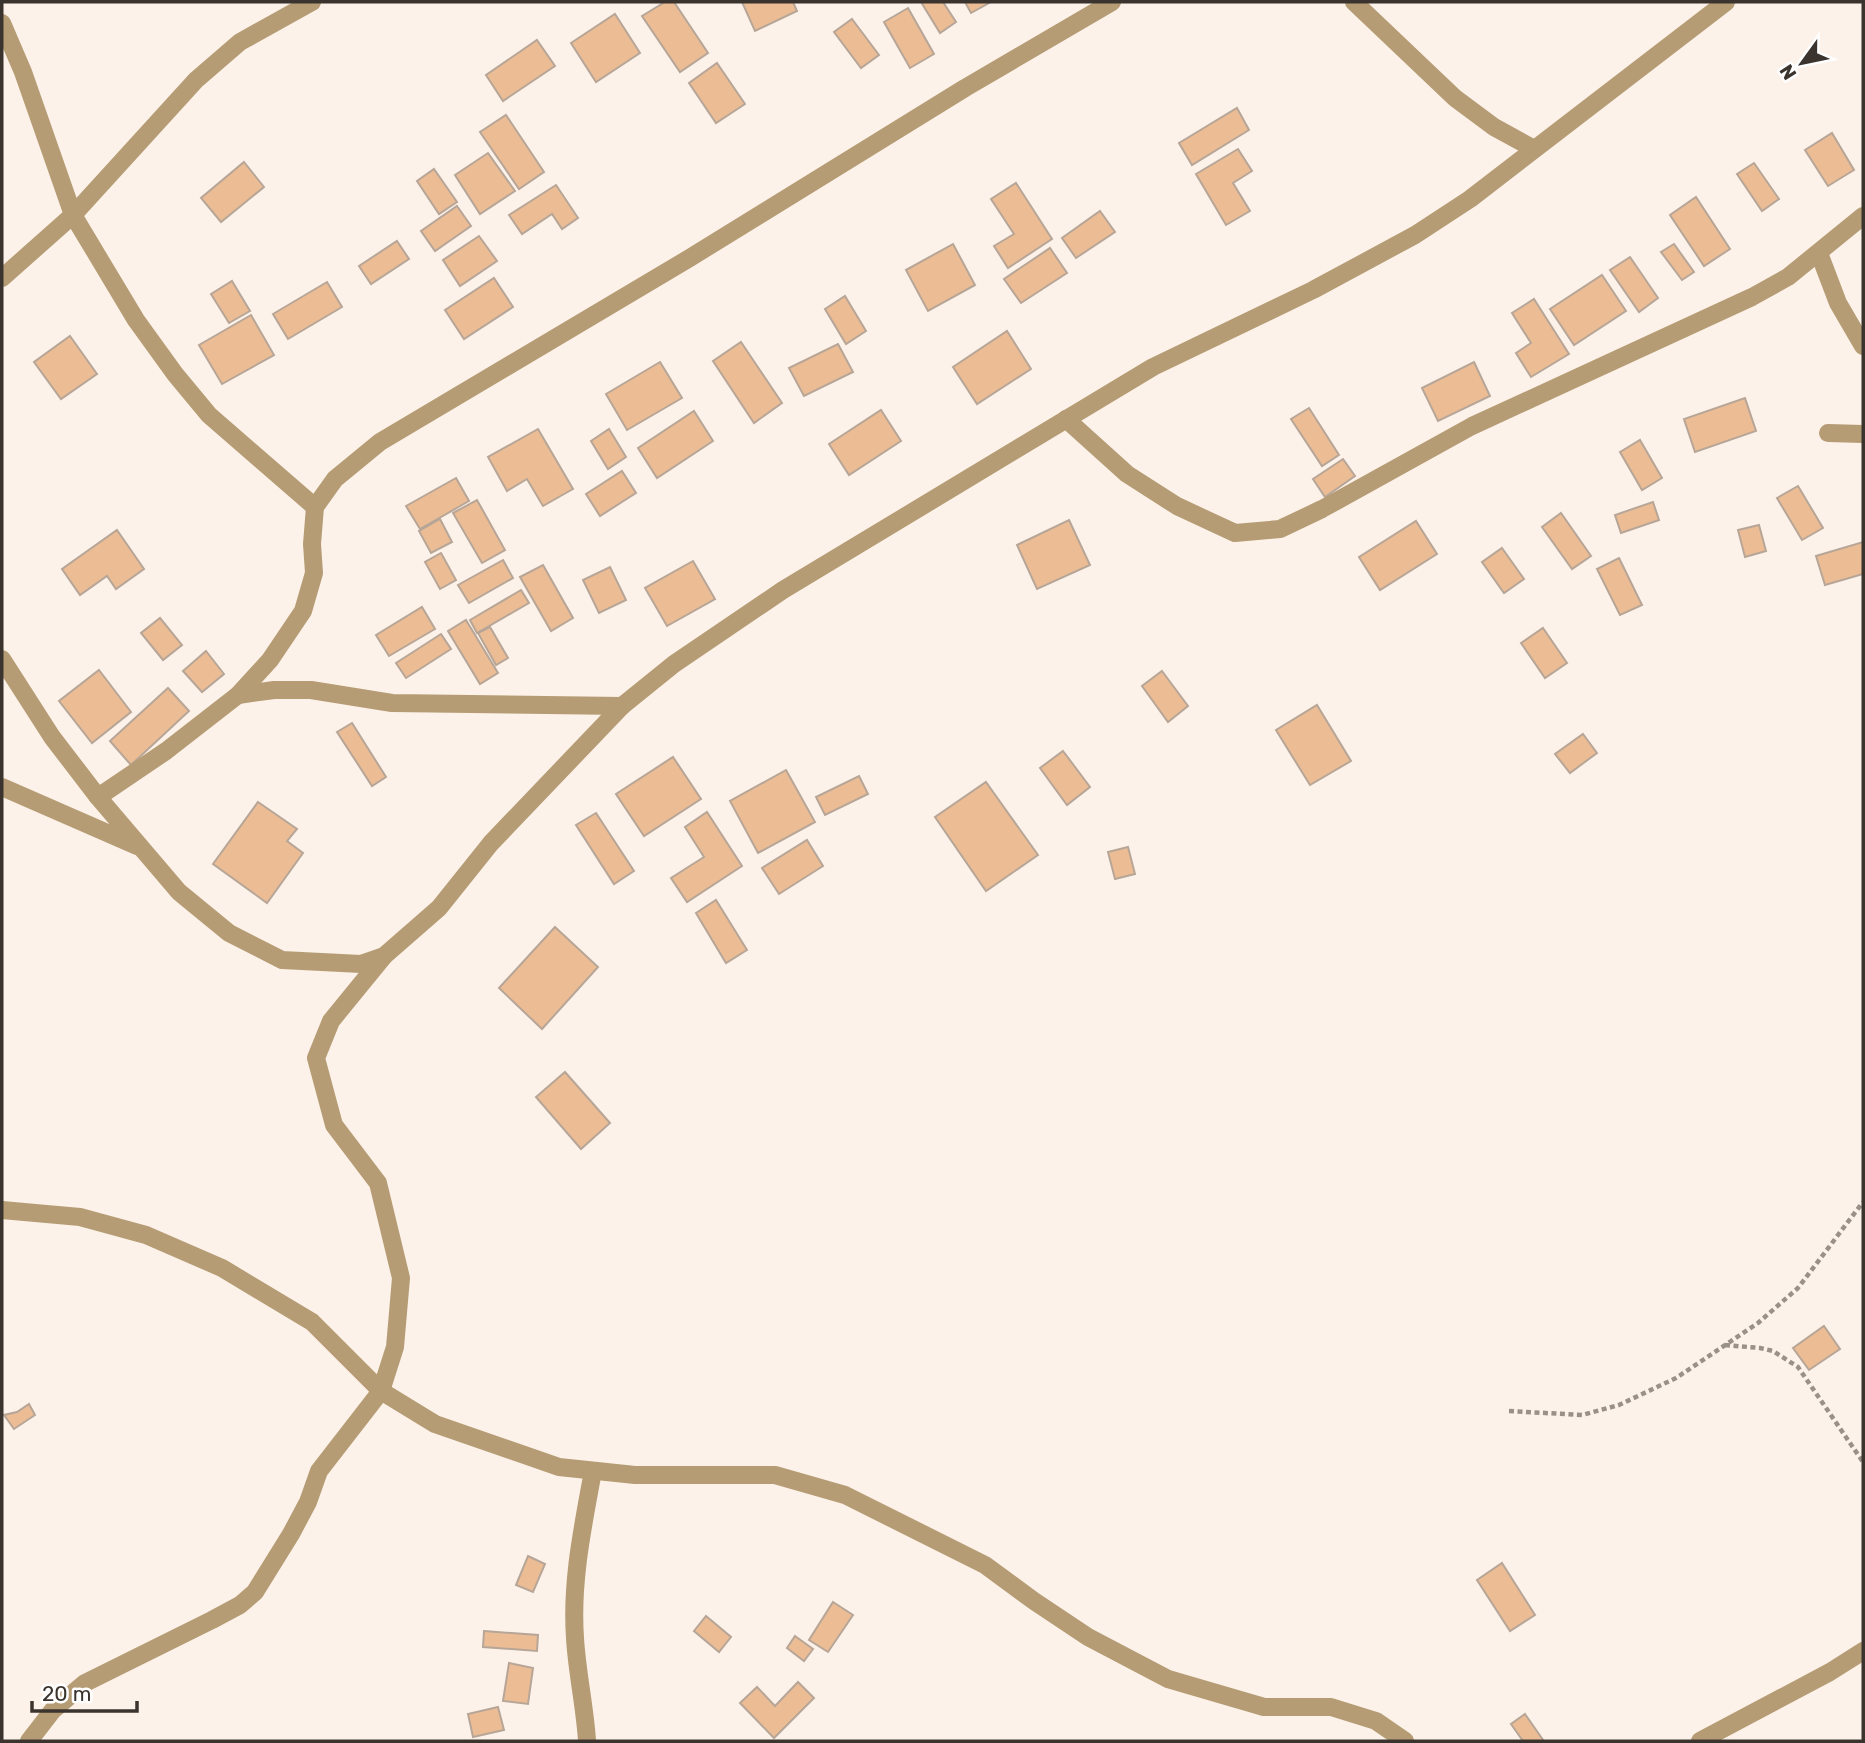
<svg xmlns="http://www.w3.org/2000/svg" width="1865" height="1743" viewBox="0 0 1865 1743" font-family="Rubik,sans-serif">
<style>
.building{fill:#ecbd95;stroke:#b7a697;stroke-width:2}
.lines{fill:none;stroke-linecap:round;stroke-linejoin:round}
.path{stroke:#999189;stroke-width:4.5;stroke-dasharray:5 3.5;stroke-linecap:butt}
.lane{stroke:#b59c75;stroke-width:18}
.street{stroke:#b59c75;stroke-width:18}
</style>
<rect width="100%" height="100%" fill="#fdf2e9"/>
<!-- building -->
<g class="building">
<path d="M 665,2 L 674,2 L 708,53 L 680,72 L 642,16 Z"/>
<path d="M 742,2 L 793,2 L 797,11 L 755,31 Z"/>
<path d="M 921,2 L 943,2 L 956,22 L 940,33 Z"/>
<path d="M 965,2 L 988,2 L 989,3 L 971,13 Z"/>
<path d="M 908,8 L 934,54 L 910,68 L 884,22 Z"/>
<path d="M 615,14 L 640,53 L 596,82 L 571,43 Z"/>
<path d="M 852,19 L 879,55 L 861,68 L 834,32 Z"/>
<path d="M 537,40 L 555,66 L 503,101 L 486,75 Z"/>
<path d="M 717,63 L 745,104 L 716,123 L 689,83 Z"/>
<path d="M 1237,108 L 1249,130 L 1192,165 L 1179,143 Z"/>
<path d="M 506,115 L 544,172 L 519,189 L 480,132 Z"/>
<path d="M 1832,133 L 1854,170 L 1828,186 L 1805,150 Z"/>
<path d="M 1238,149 L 1252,171 L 1233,183 L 1250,211 L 1226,225 L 1196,174 Z"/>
<path d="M 488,153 L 515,191 L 480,214 L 455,175 Z"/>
<path d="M 244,162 L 264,187 L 221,222 L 201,198 Z"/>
<path d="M 1754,163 L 1779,199 L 1762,211 L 1737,174 Z"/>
<path d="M 434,169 L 457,202 L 439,214 L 417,181 Z"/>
<path d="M 1016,183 L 1052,239 L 1008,268 L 994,246 L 1014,234 L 991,199 Z"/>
<path d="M 556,185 L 578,218 L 562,229 L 552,214 L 522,234 L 509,215 Z"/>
<path d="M 1696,197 L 1730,249 L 1704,266 L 1670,215 Z"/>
<path d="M 457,206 L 471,226 L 435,251 L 421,231 Z"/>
<path d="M 1100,211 L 1115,232 L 1076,258 L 1062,238 Z"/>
<path d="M 479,236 L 497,261 L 460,286 L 443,260 Z"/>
<path d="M 397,241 L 409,259 L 371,284 L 359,266 Z"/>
<path d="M 953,244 L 975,285 L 928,311 L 906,270 Z"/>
<path d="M 1674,244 L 1694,272 L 1682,280 L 1661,252 Z"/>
<path d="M 1050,248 L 1067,273 L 1021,303 L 1004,279 Z"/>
<path d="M 1630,257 L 1658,298 L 1639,312 L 1610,270 Z"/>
<path d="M 1602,275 L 1626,311 L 1574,345 L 1550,309 Z"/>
<path d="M 494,278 L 513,307 L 464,339 L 445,310 Z"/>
<path d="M 232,281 L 250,311 L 229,323 L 211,294 Z"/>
<path d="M 327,282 L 342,307 L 288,339 L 273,314 Z"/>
<path d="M 845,296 L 866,331 L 846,344 L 825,309 Z"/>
<path d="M 1534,299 L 1569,354 L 1531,377 L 1516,353 L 1531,343 L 1512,313 Z"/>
<path d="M 251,315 L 274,355 L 222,384 L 199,345 Z"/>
<path d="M 1007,331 L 1031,369 L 977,404 L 953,367 Z"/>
<path d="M 70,336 L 97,374 L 61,399 L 34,362 Z"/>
<path d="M 741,342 L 782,403 L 754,423 L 713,361 Z"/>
<path d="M 838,344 L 853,372 L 804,396 L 789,368 Z"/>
<path d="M 660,362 L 682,398 L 627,430 L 606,394 Z"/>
<path d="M 1474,362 L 1490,396 L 1438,421 L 1422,388 Z"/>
<path d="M 1745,398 L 1756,431 L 1695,452 L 1684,419 Z"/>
<path d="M 1309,408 L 1339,455 L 1322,466 L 1291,419 Z"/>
<path d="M 881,410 L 901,441 L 849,475 L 829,444 Z"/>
<path d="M 694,411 L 713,441 L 657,478 L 638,448 Z"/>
<path d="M 538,429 L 573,489 L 543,506 L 527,479 L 507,491 L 488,457 Z"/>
<path d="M 609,429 L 626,457 L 608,469 L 591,441 Z"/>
<path d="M 1640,440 L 1662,478 L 1642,490 L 1620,452 Z"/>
<path d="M 1343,459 L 1355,476 L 1325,497 L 1313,479 Z"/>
<path d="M 622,471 L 636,493 L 600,516 L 586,494 Z"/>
<path d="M 456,478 L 469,501 L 420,529 L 406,506 Z"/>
<path d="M 1798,486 L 1823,528 L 1802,540 L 1777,498 Z"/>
<path d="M 477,500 L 505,550 L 482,563 L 453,513 Z"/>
<path d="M 1653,502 L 1659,520 L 1621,533 L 1615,515 Z"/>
<path d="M 1561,513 L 1591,556 L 1572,569 L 1542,527 Z"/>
<path d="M 440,519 L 452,542 L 431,553 L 419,531 Z"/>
<path d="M 1069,520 L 1090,565 L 1037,589 L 1017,545 Z"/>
<path d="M 1416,521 L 1437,554 L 1380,590 L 1359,557 Z"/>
<path d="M 1759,525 L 1766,551 L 1745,557 L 1738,530 Z"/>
<path d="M 117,530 L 144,569 L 116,589 L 107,576 L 80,595 L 62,569 Z"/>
<path d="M 1863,542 L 1863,574 L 1825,585 L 1816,556 Z"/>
<path d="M 1502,548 L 1524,579 L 1504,593 L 1482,562 Z"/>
<path d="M 441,553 L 456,580 L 440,589 L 425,562 Z"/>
<path d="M 1619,558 L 1642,605 L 1620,615 L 1597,569 Z"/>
<path d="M 503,560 L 513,578 L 469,603 L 458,585 Z"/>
<path d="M 693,561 L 715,599 L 667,626 L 645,588 Z"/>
<path d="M 543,565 L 573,618 L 551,631 L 520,577 Z"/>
<path d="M 610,567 L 626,600 L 599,613 L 583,580 Z"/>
<path d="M 521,590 L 529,603 L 477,633 L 470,620 Z"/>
<path d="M 422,607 L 435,629 L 389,656 L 376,635 Z"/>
<path d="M 160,618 L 182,645 L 163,660 L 141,633 Z"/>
<path d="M 466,620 L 498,673 L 480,684 L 448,631 Z"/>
<path d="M 490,627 L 508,658 L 496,665 L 478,633 Z"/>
<path d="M 1543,628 L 1567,663 L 1545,678 L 1521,643 Z"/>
<path d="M 441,634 L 451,649 L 406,678 L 396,663 Z"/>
<path d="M 206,651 L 224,674 L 202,692 L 183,671 Z"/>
<path d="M 99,670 L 131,712 L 92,743 L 59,701 Z"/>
<path d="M 1162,671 L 1188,706 L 1168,722 L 1142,686 Z"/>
<path d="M 168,688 L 189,711 L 131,765 L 110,741 Z"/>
<path d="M 1317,705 L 1351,761 L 1310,785 L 1276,730 Z"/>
<path d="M 352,723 L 386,777 L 372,786 L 337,732 Z"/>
<path d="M 1583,734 L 1597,753 L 1570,773 L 1555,754 Z"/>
<path d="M 1063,751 L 1090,787 L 1067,805 L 1040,768 Z"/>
<path d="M 673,757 L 701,799 L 644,836 L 616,794 Z"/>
<path d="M 786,770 L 815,822 L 758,853 L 730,801 Z"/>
<path d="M 859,776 L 868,794 L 825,815 L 816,797 Z"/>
<path d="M 986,782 L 1038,855 L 986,891 L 935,817 Z"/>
<path d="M 258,802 L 297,829 L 287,841 L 303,853 L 267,903 L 213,864 Z"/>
<path d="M 707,812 L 742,866 L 687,902 L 671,878 L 704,857 L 685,827 Z"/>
<path d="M 596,813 L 634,871 L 614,884 L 576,825 Z"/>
<path d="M 807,840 L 823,866 L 779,894 L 762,868 Z"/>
<path d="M 1128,847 L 1135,874 L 1115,879 L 1108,852 Z"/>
<path d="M 716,900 L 747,950 L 726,963 L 696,913 Z"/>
<path d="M 555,927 L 598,967 L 542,1029 L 499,988 Z"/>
<path d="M 565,1072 L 610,1123 L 581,1149 L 536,1097 Z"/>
<path d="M 1824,1326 L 1840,1349 L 1809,1370 L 1793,1348 Z"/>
<path d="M 29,1404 L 35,1415 L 14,1429 L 4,1415 L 17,1412 Z"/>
<path d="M 528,1556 L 545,1564 L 533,1592 L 516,1585 Z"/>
<path d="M 1502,1563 L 1535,1615 L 1510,1631 L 1477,1580 Z"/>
<path d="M 833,1602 L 853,1615 L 828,1652 L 809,1640 Z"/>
<path d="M 706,1616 L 731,1637 L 719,1652 L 694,1631 Z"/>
<path d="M 484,1631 L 538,1635 L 537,1651 L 483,1647 Z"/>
<path d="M 795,1636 L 813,1649 L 804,1661 L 787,1648 Z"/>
<path d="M 509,1663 L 533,1668 L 528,1704 L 503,1701 Z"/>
<path d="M 798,1682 L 814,1698 L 774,1738 L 740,1703 L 757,1687 L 775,1706 Z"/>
<path d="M 498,1707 L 504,1730 L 473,1737 L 468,1714 Z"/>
<path d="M 1525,1714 L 1543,1740 L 1542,1741 L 1523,1741 L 1511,1724 Z"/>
</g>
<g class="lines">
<!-- path -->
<g class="path">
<path d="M 1725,1345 L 1760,1348 L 1773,1351 L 1798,1367 L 1863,1462"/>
<path d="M 1509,1411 L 1582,1415 L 1619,1405 L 1676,1378 L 1758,1323 L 1798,1288 L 1863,1202"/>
</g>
<!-- lane -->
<path class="lane" d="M 2,1210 L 80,1217 L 146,1235 L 222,1268 L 312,1322 L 381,1391"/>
<!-- street -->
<g class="street">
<path d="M 1354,2 L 1455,98 L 1494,127 L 1534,149"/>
<path d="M 2,23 L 23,72 L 73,215 L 136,320 L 175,374 L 209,415 L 315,507"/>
<path d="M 1819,253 L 1838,303 L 1863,346"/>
<path d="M 2,278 L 73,215 L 196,80 L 240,42 L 312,2"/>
<path d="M 1066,419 L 1127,474 L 1177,506 L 1235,533 L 1280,529 L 1322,509 L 1472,426 L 1752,297 L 1788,277 L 1863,216"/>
<path d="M 1828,433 L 1863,434"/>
<path d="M 2,659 L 52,737 L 98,797 L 179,892 L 229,933 L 282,960 L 361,964 L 384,956 L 439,908 L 491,843 L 622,706 L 674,664 L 783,590 L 1153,367 L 1313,290 L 1415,235 L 1470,199 L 1726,2"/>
<path d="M 238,695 L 274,690 L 311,690 L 392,703 L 622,706"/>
<path d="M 2,787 L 137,846"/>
<path d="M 98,797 L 166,751 L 238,695 L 270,660 L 303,611 L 314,573 L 312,544 L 315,507 L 335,479 L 380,442 L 688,259 L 965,88 L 1112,2"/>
<path d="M 381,1391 L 435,1424 L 559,1467 L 635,1475 L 775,1475 L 845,1495 L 985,1565 L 1034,1601 L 1088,1637 L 1168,1679 L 1264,1707 L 1331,1707 L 1376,1721 L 1405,1741"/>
<path d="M 29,1741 L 53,1710 L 85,1683 L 212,1620 L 240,1605 L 255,1592 L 291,1534 L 308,1502 L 319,1471 L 381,1391 L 395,1347 L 401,1278 L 378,1183 L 334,1125 L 316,1058 L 331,1021 L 384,956"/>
<path d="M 587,1741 C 585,1707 577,1673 575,1638 C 571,1581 583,1526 593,1471"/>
<path d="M 1700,1741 L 1830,1672 L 1863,1651"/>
</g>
</g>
<!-- border -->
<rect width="1865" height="1743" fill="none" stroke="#3b342e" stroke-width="7"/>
<!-- north arrow -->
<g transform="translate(1802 63) rotate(237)" stroke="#ffffff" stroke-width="5" paint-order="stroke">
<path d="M0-5L12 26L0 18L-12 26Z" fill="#3b342e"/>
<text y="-10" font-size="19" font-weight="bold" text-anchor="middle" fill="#3b342e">N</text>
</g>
<!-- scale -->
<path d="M32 1701v10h105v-10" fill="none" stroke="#3b342e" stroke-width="3.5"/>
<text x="42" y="1701" font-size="21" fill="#3b342e" stroke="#ffffff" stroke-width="5" paint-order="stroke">20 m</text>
</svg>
